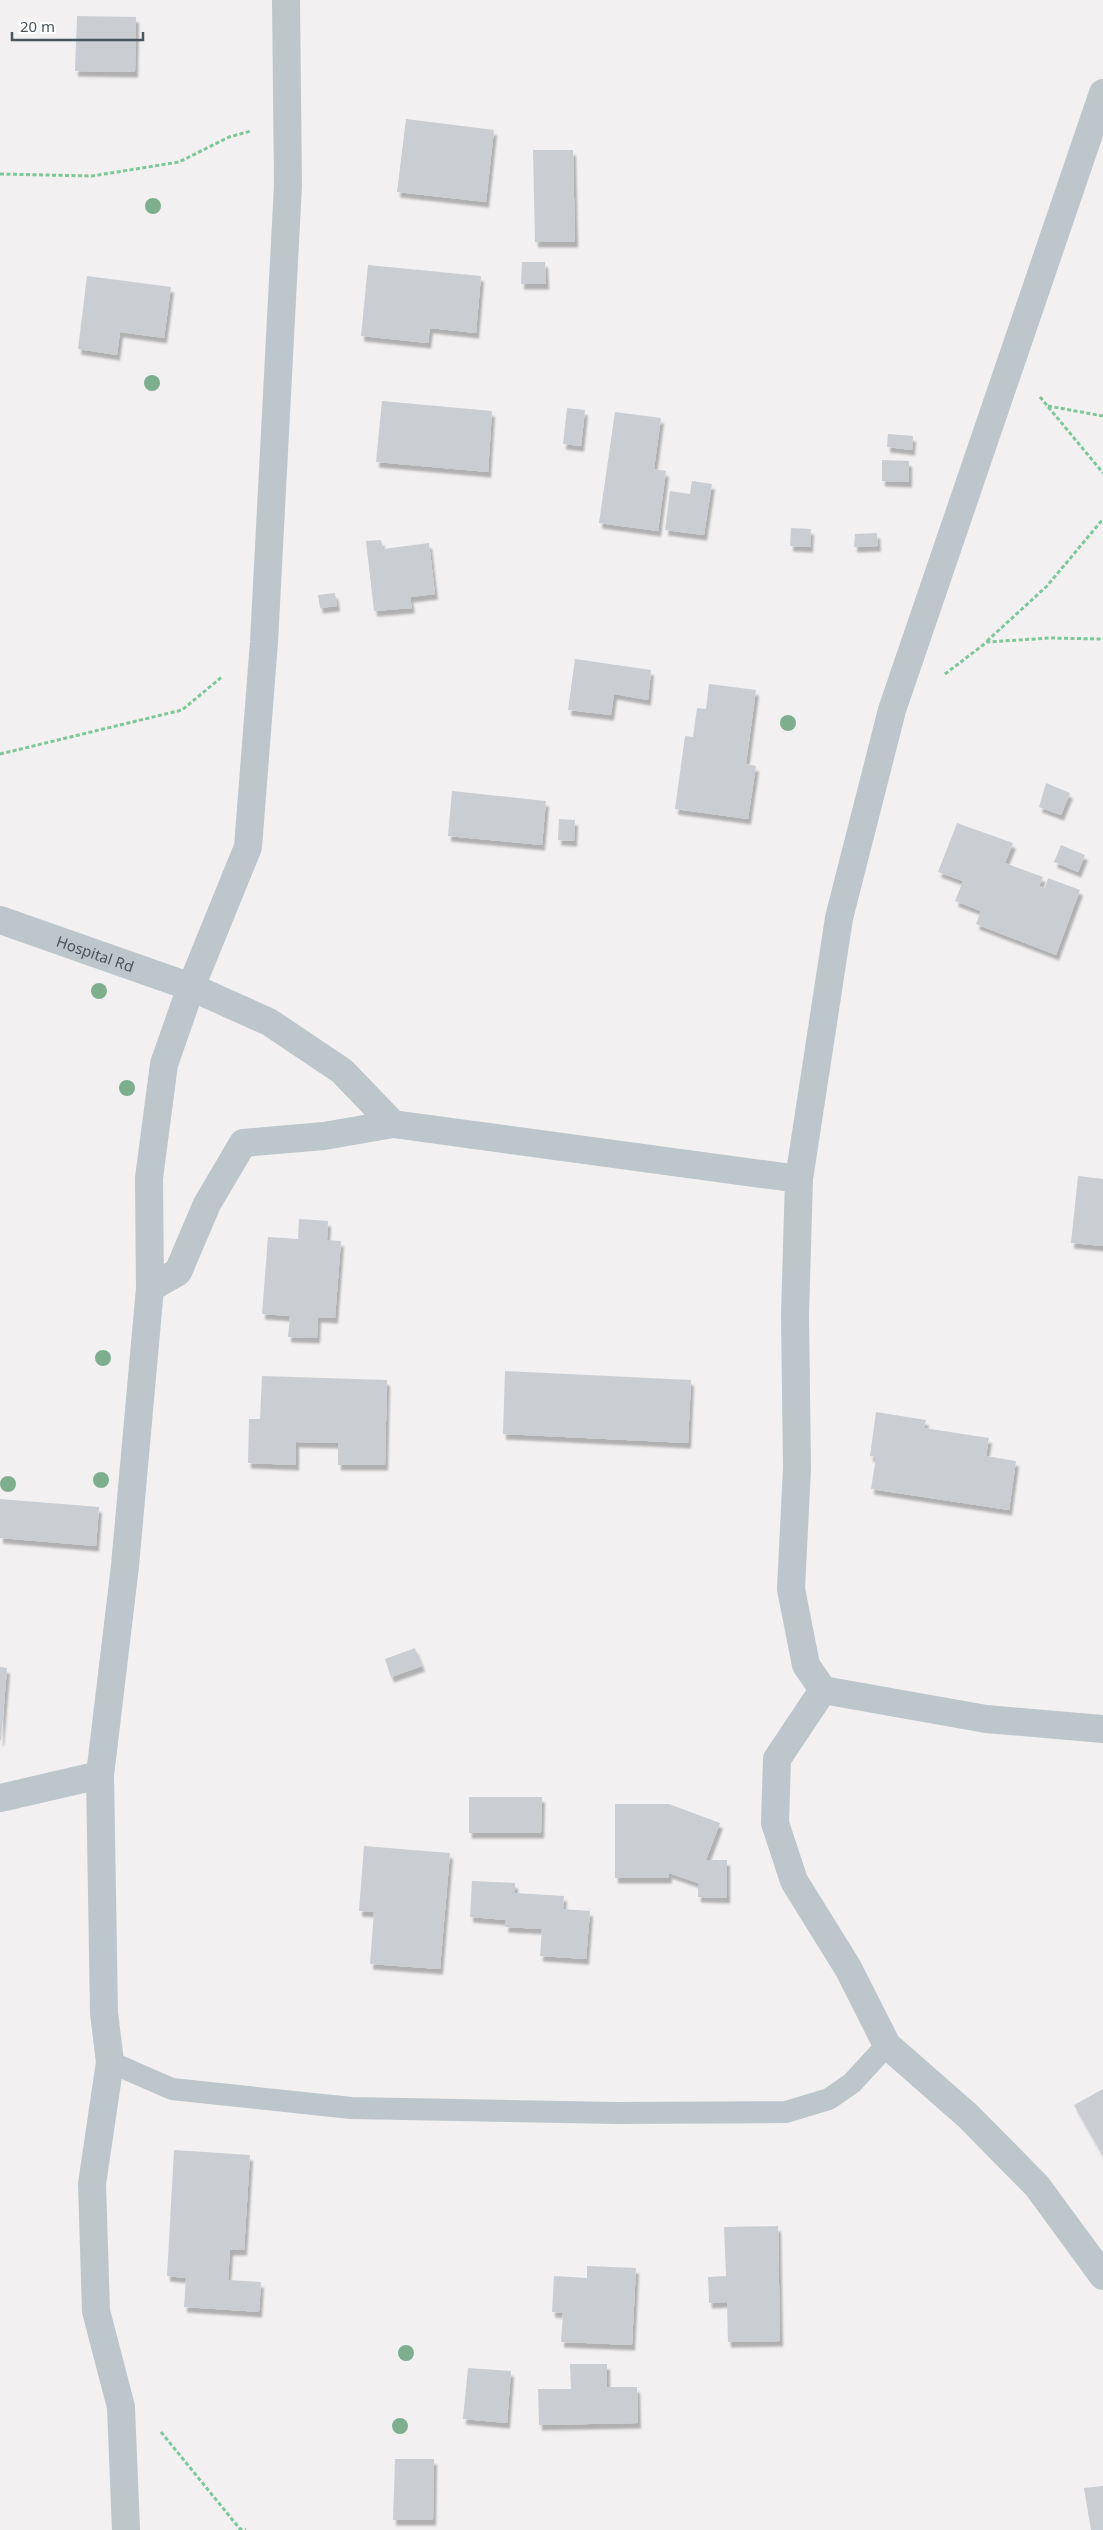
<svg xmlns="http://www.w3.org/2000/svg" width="1103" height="2530" viewBox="0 0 1103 2530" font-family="'Noto Sans',sans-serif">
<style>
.building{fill:#caced2;filter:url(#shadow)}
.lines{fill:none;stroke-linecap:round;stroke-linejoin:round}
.path{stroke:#7cc899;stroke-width:3;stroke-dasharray:4 2.5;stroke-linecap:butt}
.lane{stroke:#bcc6cb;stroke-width:22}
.street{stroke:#bcc6cb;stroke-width:28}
.tree{fill:#7daf8f}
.labels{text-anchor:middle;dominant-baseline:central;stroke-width:4;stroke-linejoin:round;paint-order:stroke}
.street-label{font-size:15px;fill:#49555c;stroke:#fff}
</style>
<defs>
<filter id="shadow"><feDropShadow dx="3" dy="5.5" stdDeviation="1" flood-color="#0004"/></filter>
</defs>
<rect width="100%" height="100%" fill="#f2f0f0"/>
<!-- building -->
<g class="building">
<path d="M 77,16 L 136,17 L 135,72 L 75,71 Z"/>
<path d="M 406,119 L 494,130 L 486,202 L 397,192 Z"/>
<path d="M 533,150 L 573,150 L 575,242 L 535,242 Z"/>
<path d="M 522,262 L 545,262 L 546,284 L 521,284 Z"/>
<path d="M 368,265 L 481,276 L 476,333 L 430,328 L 428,343 L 361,336 Z"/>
<path d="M 87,276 L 171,287 L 164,338 L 120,332 L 117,355 L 78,349 Z"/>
<path d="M 382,401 L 492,411 L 488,472 L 376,462 Z"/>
<path d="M 567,408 L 585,410 L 581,446 L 563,444 Z"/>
<path d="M 615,412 L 661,418 L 654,469 L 666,471 L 658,531 L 599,523 Z"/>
<path d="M 888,434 L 913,436 L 912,450 L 887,447 Z"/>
<path d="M 882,460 L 909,461 L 909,482 L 882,481 Z"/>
<path d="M 692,481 L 712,484 L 704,535 L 665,530 L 670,491 L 690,494 Z"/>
<path d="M 791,528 L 811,529 L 810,547 L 790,546 Z"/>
<path d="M 877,533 L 878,546 L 854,547 L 855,534 Z"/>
<path d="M 381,540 L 383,549 L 429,543 L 435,594 L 410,597 L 412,608 L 374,611 L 366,541 Z"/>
<path d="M 335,593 L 337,606 L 320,608 L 318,595 Z"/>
<path d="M 575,659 L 651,670 L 648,700 L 614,694 L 611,715 L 568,710 Z"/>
<path d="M 709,684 L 756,690 L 746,764 L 756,766 L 748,819 L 675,809 L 685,736 L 693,737 L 697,708 L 706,709 Z"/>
<path d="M 1046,783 L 1070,793 L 1061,815 L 1039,807 Z"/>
<path d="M 452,791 L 546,801 L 542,845 L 448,836 Z"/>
<path d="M 559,819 L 575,820 L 574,841 L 558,840 Z"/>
<path d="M 957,823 L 1013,843 L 1005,863 L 1043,877 L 1039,886 L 1045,888 L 1048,878 L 1080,890 L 1056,955 L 976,924 L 981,911 L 955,901 L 963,881 L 938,872 Z"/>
<path d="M 1061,845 L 1085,855 L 1078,872 L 1054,862 Z"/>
<path d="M 1078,1176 L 1103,1179 L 1103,1246 L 1071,1243 Z"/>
<path d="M 299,1219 L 328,1221 L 327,1240 L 341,1241 L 335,1318 L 318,1317 L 317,1338 L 288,1337 L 290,1316 L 262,1314 L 268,1237 L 298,1239 Z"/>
<path d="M 505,1371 L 691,1380 L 688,1443 L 503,1434 Z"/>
<path d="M 262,1376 L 387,1380 L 385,1465 L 338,1465 L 338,1443 L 296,1442 L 296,1465 L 248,1463 L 249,1419 L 260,1419 Z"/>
<path d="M 876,1412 L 926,1420 L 924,1428 L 989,1438 L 986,1456 L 1016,1461 L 1009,1510 L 871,1489 L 876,1457 L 870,1456 Z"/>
<path d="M 0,1499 L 99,1507 L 96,1546 L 0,1538 Z"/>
<path d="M 415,1648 L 422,1666 L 391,1677 L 385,1659 Z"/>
<path d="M 0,1667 L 7,1668 L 1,1741 L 0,1740 Z"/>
<path d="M 469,1797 L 542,1797 L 541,1833 L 469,1833 Z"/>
<path d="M 615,1804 L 669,1804 L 720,1823 L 706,1860 L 727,1860 L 727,1898 L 698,1897 L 698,1883 L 669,1873 L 669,1878 L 615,1878 Z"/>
<path d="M 364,1846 L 450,1853 L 440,1969 L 370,1964 L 374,1912 L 359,1911 Z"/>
<path d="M 472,1881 L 515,1883 L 515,1893 L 564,1896 L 563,1909 L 590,1911 L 586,1959 L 540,1956 L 542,1929 L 505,1927 L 506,1920 L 470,1917 Z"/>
<path d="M 1103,2089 L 1103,2156 L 1074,2105 Z"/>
<path d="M 174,2150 L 250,2155 L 244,2250 L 230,2250 L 228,2280 L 261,2282 L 259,2312 L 184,2307 L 186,2278 L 167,2276 Z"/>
<path d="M 778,2226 L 780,2341 L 728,2342 L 727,2302 L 709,2303 L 708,2277 L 726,2276 L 724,2227 Z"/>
<path d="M 587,2266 L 636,2268 L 632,2345 L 561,2342 L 563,2313 L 552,2312 L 554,2276 L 587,2278 Z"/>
<path d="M 570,2364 L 607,2364 L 607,2387 L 637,2387 L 638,2423 L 539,2425 L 538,2389 L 571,2389 Z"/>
<path d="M 468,2368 L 511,2371 L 507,2423 L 463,2419 Z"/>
<path d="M 395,2459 L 434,2459 L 433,2520 L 393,2520 Z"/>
<path d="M 1103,2486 L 1103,2530 L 1091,2530 L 1084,2488 Z"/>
</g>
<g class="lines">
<!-- path -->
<g class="path">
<path d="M 0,174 L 92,176 L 179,162 L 229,137 L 251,131"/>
<path d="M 1040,397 L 1103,473"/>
<path d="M 1048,406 L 1103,416"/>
<path d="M 987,641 L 1047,586 L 1103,519"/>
<path d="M 945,674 L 987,642 L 1050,638 L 1103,639"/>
<path d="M 0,754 L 182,710 L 223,676"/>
<path d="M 161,2432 L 240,2529 L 246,2530"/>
</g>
<!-- lane -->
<path class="lane" d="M 110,2062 L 172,2089 L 351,2108 L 616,2113 L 786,2112 L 829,2099 L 852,2083 L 887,2045"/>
<!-- street -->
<g class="street">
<path d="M 1103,93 L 892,710 L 839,918 L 799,1179 L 795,1315 L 797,1468 L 791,1589 L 806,1665 L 823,1690 L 986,1719 L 1103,1729"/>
<path id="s1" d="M 0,920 L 191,987 L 269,1022 L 342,1071 L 393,1124"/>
<path d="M 150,1288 L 178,1272 L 207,1204 L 243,1143 L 324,1136 L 393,1124 L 799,1179"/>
<path d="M 823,1690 L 777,1759 L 775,1823 L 794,1881 L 848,1968 L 887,2045 L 968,2116 L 1037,2186 L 1103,2276"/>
<path d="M 0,1798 L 100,1775"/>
<path d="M 126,2530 L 121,2407 L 96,2311 L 92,2184 L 110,2062 L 104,2013 L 100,1775 L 125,1566 L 150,1288 L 149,1178 L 164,1064 L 191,987 L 248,847 L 264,642 L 288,185 L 286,0"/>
</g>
</g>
<!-- trees -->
<g class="tree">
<circle cx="153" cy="206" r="8"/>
<circle cx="152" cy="383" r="8"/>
<circle cx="788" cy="723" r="8"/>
<circle cx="99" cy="991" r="8"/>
<circle cx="127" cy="1088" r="8"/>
<circle cx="103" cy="1358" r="8"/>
<circle cx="101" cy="1480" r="8"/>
<circle cx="8" cy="1484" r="8"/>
<circle cx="406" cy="2353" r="8"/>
<circle cx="400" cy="2426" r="8"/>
</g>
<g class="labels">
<!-- street labels -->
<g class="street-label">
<text stroke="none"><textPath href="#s1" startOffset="101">Hospital Rd</textPath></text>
</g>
</g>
<!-- scale -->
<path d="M12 32v8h131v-8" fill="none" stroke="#49555c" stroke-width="2.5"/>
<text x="20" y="32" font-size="15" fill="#49555c" stroke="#ffffff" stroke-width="4" paint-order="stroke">20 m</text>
</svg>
